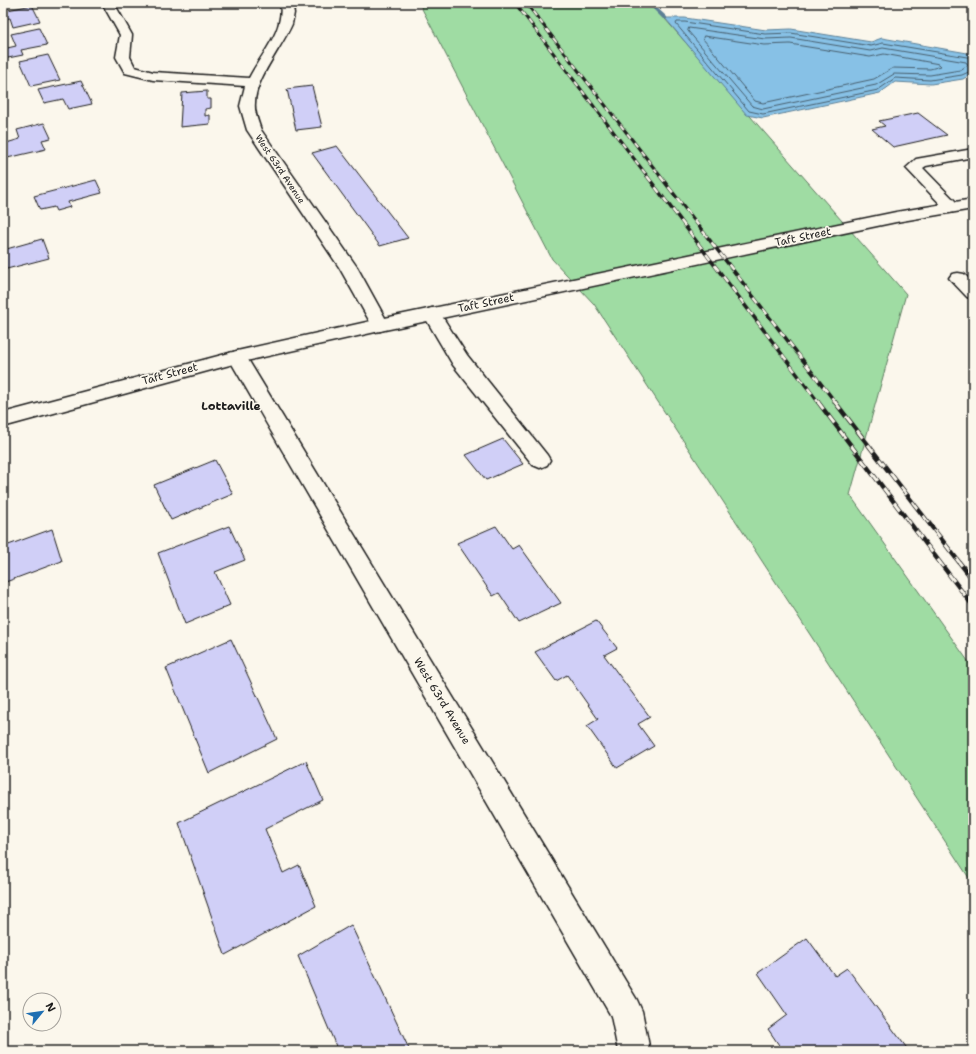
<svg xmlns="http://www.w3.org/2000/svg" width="976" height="1054" viewBox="0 0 976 1054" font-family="'Shantell Sans',sans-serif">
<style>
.green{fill:#9fdca3;stroke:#5e7c60}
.water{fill:#87c1e6;stroke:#5c7f95}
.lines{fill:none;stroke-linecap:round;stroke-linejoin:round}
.shore{stroke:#475e6d;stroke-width:1}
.stream{fill:#5c7f95;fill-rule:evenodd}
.building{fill:#d0cff7;stroke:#1c1c1c}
.minor-casing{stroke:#1c1c1c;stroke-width:3}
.major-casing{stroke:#1c1c1c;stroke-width:3}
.minor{fill:#fbf7ec;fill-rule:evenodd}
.major{fill:#fbf7ec;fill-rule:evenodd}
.rail-far2-casing{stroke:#1c1c1c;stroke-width:3}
.rail-far1-casing{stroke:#1c1c1c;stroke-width:3.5}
.rail-casing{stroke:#1c1c1c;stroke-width:4.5}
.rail-far2{stroke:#fbf7ec;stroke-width:2;stroke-dasharray:5.5;stroke-linecap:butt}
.rail-far1{stroke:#fbf7ec;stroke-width:2.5;stroke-dasharray:7;stroke-linecap:butt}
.rail{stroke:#fbf7ec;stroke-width:3;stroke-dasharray:9;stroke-linecap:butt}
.labels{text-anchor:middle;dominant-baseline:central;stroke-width:3.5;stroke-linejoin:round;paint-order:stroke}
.far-street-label{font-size:9px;fill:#1c1c1c;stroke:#fbf7ec}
.street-label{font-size:11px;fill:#1c1c1c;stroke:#fbf7ec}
.neighbourhood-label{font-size:12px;font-weight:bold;fill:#1c1c1c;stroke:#fbf7ec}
</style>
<rect width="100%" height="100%" fill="#fbf7ec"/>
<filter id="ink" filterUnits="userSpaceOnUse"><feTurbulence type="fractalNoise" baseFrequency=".025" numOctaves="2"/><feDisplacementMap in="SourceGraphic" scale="8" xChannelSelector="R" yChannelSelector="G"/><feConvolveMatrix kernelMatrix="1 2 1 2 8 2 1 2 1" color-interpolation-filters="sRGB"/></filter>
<g filter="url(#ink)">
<!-- green -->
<path class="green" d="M 419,3 L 651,3 L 906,294 L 850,495 L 973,668 L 973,884 L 594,304 L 552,259 Z"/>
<!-- water -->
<path class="water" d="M 665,18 L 685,18 L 766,30 L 791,29 L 871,42 L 882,38 L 973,54 L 973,73 L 963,79 L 931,84 L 895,82 L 880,93 L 763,118 L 747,115 Z"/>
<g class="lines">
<!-- shore -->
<g class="shore">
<path d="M 689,28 L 765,39 L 791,38 L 870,51 L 883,48 L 966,62 L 968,65 L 960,70 L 930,75 L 894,74 L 876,85 L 763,109 L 752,106 L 688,31 Z"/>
<path d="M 704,36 L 764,45 L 790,44 L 870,57 L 884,54 L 939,64 L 941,66 L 930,69 L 893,68 L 874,79 L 763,103 L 755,101 L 703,39 Z"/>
<path d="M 973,58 L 883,43 L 871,46 L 791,33 L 765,34 L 685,22 L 677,22 L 676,24 L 749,111 L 763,114 L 878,90 L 895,78 L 930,80 L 962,75 L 973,70"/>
</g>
<!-- stream -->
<path class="stream" d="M 647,3 L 652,3 L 667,17 L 667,19 L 663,19 Z"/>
</g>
<!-- building -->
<g class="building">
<path d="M 32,5 L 40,21 L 13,27 L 10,18 L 3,19 L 3,11 Z"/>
<path d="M 39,28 L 47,45 L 21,50 L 23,55 L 3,59 L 3,49 L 16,46 L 11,34 Z"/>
<path d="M 48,55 L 60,80 L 31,86 L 20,61 Z"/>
<path d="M 81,81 L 92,104 L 68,109 L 63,99 L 44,103 L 38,90 Z"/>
<path d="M 312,86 L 322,127 L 296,130 L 287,89 Z"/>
<path d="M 207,91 L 207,99 L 211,99 L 211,108 L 205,109 L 205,116 L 210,115 L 210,124 L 180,127 L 182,93 Z"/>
<path d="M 918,113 L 947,135 L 893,147 L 872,129 L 885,126 L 879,121 Z"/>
<path d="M 44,123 L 51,138 L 42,140 L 46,149 L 3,159 L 3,144 L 20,139 L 17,130 Z"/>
<path d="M 337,146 L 408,238 L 380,246 L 312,153 Z"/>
<path d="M 96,180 L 102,193 L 68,202 L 70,207 L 56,211 L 54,207 L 40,210 L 34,196 Z"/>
<path d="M 42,239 L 49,258 L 3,270 L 3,250 Z"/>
<path d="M 503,439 L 523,464 L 486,480 L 466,455 Z"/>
<path d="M 215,460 L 233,494 L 171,520 L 154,485 Z"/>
<path d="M 229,526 L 245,560 L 215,572 L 230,605 L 185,624 L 158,553 Z"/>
<path d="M 496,526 L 512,549 L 519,545 L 561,603 L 519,623 L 499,593 L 493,596 L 457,543 Z"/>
<path d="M 52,529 L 62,561 L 3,583 L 3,547 Z"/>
<path d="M 596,621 L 617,648 L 604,655 L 650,717 L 638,724 L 654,746 L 617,768 L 587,726 L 598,719 L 567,675 L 556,681 L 535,652 Z"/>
<path d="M 231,639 L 277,739 L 209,773 L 166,668 Z"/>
<path d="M 306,761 L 323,800 L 265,829 L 283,873 L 299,865 L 316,906 L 225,955 L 179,823 Z"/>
<path d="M 351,925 L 410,1051 L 338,1051 L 298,956 Z"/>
<path d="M 807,938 L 835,976 L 847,968 L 909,1051 L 783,1051 L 768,1029 L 787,1015 L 758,973 Z"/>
</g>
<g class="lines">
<defs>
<g id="minor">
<path d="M 102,3 L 114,3 L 132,35 L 130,57 L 135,67 L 153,72 L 249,78 C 261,54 285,31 280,3 L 292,3 L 294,13 L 292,24 C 282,47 255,79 255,103 C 254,112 258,121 261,130 L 357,267 L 389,325 L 386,329 L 380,331 L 374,329 L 339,267 L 247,130 L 240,106 L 245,86 L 153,80 L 125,73 L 116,57 L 120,35 Z"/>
<path d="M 973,149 L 973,157 L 926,166 L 923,168 L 958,204 L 960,207 L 958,210 L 952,212 L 946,210 L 906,168 L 916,159 Z"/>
<path d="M 958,273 L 964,274 L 973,283 L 973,299 L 967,297 L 949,278 L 952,274 Z"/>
<path d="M 432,308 L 438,310 L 467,355 L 547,455 L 550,460 L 547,465 L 540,468 L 533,465 L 453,365 L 423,314 L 426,310 Z"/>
<path d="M 237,351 L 244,353 L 637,1000 L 642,1011 L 650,1051 L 618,1051 L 611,1016 L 228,357 L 230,353 Z"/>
</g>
<path id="major" d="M 973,199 L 973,209 L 896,222 L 380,331 L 237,363 L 3,427 L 3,413 L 237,351 L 380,319 L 896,212 Z"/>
</defs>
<!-- minor casing -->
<use href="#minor" class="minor-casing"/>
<!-- major casing -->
<use href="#major" class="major-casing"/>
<!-- minor -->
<use href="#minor" class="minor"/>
<!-- major -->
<use href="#major" class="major"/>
<defs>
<g id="rail-far2">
<path d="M 515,3 L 648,177"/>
<path d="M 526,3 L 661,177"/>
</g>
<g id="rail-far1">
<path d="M 647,176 L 819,403"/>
<path d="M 660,176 L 836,403"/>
</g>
<g id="rail">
<path d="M 818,402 L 973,606"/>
<path d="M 835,402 L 973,580"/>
</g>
</defs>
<!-- rail-far2 casing -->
<use href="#rail-far2" class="rail-far2-casing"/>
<!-- rail-far1 casing -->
<use href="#rail-far1" class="rail-far1-casing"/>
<!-- rail casing -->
<use href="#rail" class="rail-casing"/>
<!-- rail-far2 -->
<use href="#rail-far2" class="rail-far2"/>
<!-- rail-far1 -->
<use href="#rail-far1" class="rail-far1"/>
<!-- rail -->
<use href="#rail" class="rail"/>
</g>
</g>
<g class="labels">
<!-- far-street labels -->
<g class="far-street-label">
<text transform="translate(280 169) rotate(56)">West 63rd Avenue</text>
</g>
<!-- street labels -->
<g class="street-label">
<text transform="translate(803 237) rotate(-12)">Taft Street</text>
<text transform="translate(486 303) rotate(-12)">Taft Street</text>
<text transform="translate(170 374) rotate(-15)">Taft Street</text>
<text transform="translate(442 701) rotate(59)">West 63rd Avenue</text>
</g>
<!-- neighbourhood labels -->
<g class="neighbourhood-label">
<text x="231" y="406">Lottaville</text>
</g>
</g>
<!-- margin -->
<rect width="976" height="1054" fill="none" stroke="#fbf7ec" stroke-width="16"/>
<rect x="8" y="8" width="960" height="1038" fill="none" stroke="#1c1c1c" stroke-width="1.5" filter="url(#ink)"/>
<!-- north arrow -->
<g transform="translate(42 1012) rotate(61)"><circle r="19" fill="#fbf7ec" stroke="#a29f99"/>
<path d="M0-3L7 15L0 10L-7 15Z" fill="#1f6fb2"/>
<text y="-6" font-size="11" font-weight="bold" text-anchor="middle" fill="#1c1c1c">N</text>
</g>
</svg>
